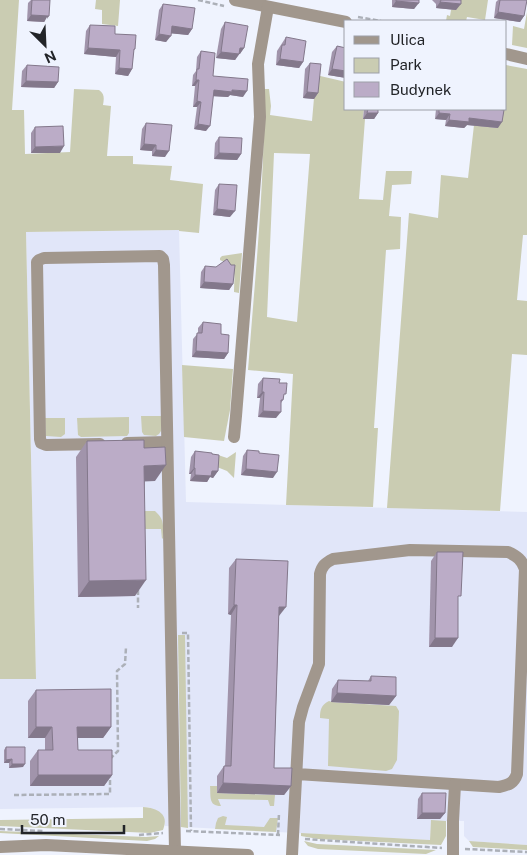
<svg xmlns="http://www.w3.org/2000/svg" width="527" height="855" viewBox="0 0 527 855" font-family="'Public Sans',sans-serif">
<style>
.built{fill:#e1e6f9}
.green{fill:#caccb2;fill-rule:evenodd}
.lines{fill:none;stroke-linecap:round;stroke-linejoin:round}
.path{stroke:#acb0b8;stroke-width:2.5;stroke-dasharray:5 2.5;stroke-linecap:butt}
.minor{stroke:#a1978d;stroke-width:12}
.wall{fill:#a194ab}
.shaded-wall{fill:#83788b}
.building{fill:#bbacc7;stroke:#83788b}
</style>
<rect width="100%" height="100%" fill="#eff3fe"/>
<!-- built -->
<path class="built" d="M 179,230 L 186,502 L 527,512 L 527,845 L 469,841 L 464,836 L 464,821 L 431,821 L 430,840 L 165,826 L 165,822 L 149,807 L 0,809 L 0,679 L 36,679 L 26,232 Z"/>
<!-- green -->
<g class="green">
<path d="M 0,0 L 19,0 L 12,110 L 24,110 L 25,154 L 70,152 L 74,89 L 99,90 C 105,94 104,99 103,105 L 111,106 L 107,156 L 133,156 L 133,164 L 172,166 L 170,180 L 203,184 L 199,233 L 179,231 L 179,230 L 26,232 L 36,679 L 0,679 Z"/>
<path d="M 96,0 L 120,0 L 118,26 L 102,24 L 102,10 L 95,9 Z"/>
<path d="M 458,0 L 488,0 L 485,20 L 467,17 L 466,21 L 446,21 L 447,15 L 450,16 L 451,10 Z"/>
<path d="M 527,12 L 527,48 L 512,45 L 513,26 L 524,29 Z"/>
<path d="M 506,65 L 527,69 L 527,235 L 523,235 L 517,300 L 527,301 L 527,355 L 512,354 L 500,511 L 387,508 L 409,213 L 438,218 L 441,175 L 468,178 L 474,125 L 498,128 L 500,109 L 506,109 Z"/>
<path d="M 316,75 L 346,82 L 346,109 L 364,109 L 363,118 L 365,119 L 359,199 L 383,200 L 386,171 L 412,171 L 411,184 L 392,185 L 389,216 L 401,217 L 400,249 L 386,250 L 374,428 L 378,428 L 373,507 L 286,505 L 293,374 L 248,370 C 255,277 265,183 264,89 L 269,89 L 271,106 L 270,115 L 312,121 ZM 274,153 L 310,154 L 297,322 L 267,317 Z"/>
<path d="M 242,253 L 239,293 L 234,292 L 234,290 C 234,280 237,269 227,263 C 225,262 222,261 220,260 L 220,258 L 222,256 Z"/>
<path d="M 182,365 L 233,369 L 230,410 L 224,441 L 184,437 Z"/>
<path d="M 141,416 L 161,416 L 161,431 L 159,434 L 156,436 L 144,435 L 142,432 Z"/>
<path d="M 129,417 L 129,433 L 127,436 L 81,437 L 78,435 L 77,418 Z"/>
<path d="M 45,418 L 65,418 L 65,434 L 61,437 L 46,436 Z"/>
<path d="M 236,452 L 234,478 L 227,471 L 217,467 L 212,455 L 215,454 L 227,458 Z"/>
<path d="M 144,511 L 155,511 C 165,520 163,526 163,538 L 162,539 L 161,529 L 141,529 Z"/>
<path d="M 178,635 L 185,635 L 188,828 L 181,827 Z"/>
<path d="M 329,701 L 332,702 L 396,706 L 399,711 L 397,760 L 392,769 L 386,771 L 328,766 L 329,719 L 320,718 C 320,710 321,705 329,701 Z"/>
<path d="M 210,786 L 217,786 L 217,793 L 275,795 L 274,806 L 270,806 L 268,800 L 218,799 L 221,806 C 208,806 211,796 210,786 Z"/>
<path d="M 143,807 C 157,808 170,814 163,830 L 150,833 L 0,826 L 0,820 L 143,818 Z"/>
<path d="M 223,816 L 227,817 L 225,825 L 264,827 L 270,818 L 278,818 L 276,832 L 215,829 L 216,823 L 218,818 Z"/>
<path d="M 431,820 L 446,821 L 446,836 L 441,845 L 318,839 L 301,836 L 301,833 L 430,840 Z"/>
<path d="M 0,831 L 146,837 L 159,836 L 155,839 L 147,841 L 0,833 Z"/>
<path d="M 304,841 L 317,844 L 436,850 L 426,854 L 318,849 L 308,846 Z"/>
<path d="M 469,841 L 527,845 L 527,850 L 473,847 Z"/>
</g>
<g class="lines">
<!-- path -->
<g class="path">
<path d="M 198,0 L 224,6"/>
<path d="M 358,17 L 381,21"/>
<path d="M 138,590 L 138,608"/>
<path d="M 182,633 L 188,633 L 191,831"/>
<path d="M 110,759 L 118,751 L 117,671 L 125,664 L 126,647"/>
<path d="M 14,795 L 110,794 L 110,774"/>
<path d="M 0,829 L 43,831"/>
<path d="M 186,831 L 280,835"/>
<path d="M 139,835 L 163,833"/>
<path d="M 278,835 L 279,813"/>
<path d="M 305,839 L 442,848"/>
<path d="M 465,849 L 527,852"/>
</g>
<!-- minor -->
<g class="minor">
<path d="M 235,0 L 346,22"/>
<path d="M 506,54 L 527,59"/>
<path d="M 234,437 L 236,416 L 260,117 L 258,64 L 268,7"/>
<path d="M 127,443 L 167,442"/>
<path d="M 100,444 L 46,445 L 41,443 L 40,439 L 37,262 L 39,260 L 44,258 L 160,256 L 163,259 L 164,265 L 175,851"/>
<path d="M 0,847 L 46,845 L 248,855"/>
<path d="M 292,855 L 299,722 L 303,707 L 319,664 L 320,574 C 322,566 325,563 333,559 L 410,550 L 508,552 C 517,556 522,560 525,569 L 517,774 C 514,783 509,785 499,787 L 297,774"/>
<path d="M 453,855 L 453,821 L 455,785"/>
</g>
</g>
<!-- wall -->
<g class="wall">
<path d="M 31,0 L 50,0 L 45,22 L 27,21 L 28,3 Z"/>
<path d="M 392,0 L 419,0 L 414,9 L 392,7 Z"/>
<path d="M 432,0 L 461,0 L 456,10 L 436,8 L 436,4 Z"/>
<path d="M 498,0 L 527,0 L 524,16 L 520,22 L 494,18 L 496,2 Z"/>
<path d="M 163,4 L 192,29 L 188,35 L 171,33 L 166,42 L 155,40 L 159,10 Z"/>
<path d="M 225,22 L 244,48 L 235,60 L 216,58 L 221,29 Z"/>
<path d="M 90,25 L 115,34 L 135,49 L 133,51 L 132,69 L 128,76 L 115,74 L 116,57 L 84,54 L 86,31 Z"/>
<path d="M 286,37 L 303,62 L 299,68 L 276,65 L 277,51 Z"/>
<path d="M 337,46 L 346,48 L 346,78 L 328,75 L 332,52 Z"/>
<path d="M 201,51 L 213,76 L 243,97 L 230,95 L 228,97 L 213,96 L 206,131 L 194,129 L 197,107 L 193,107 L 195,86 L 192,86 L 193,75 L 196,71 L 197,57 Z"/>
<path d="M 310,63 L 318,93 L 314,99 L 303,98 L 305,69 Z"/>
<path d="M 27,65 L 58,82 L 54,88 L 21,87 L 22,71 Z"/>
<path d="M 364,109 L 378,109 L 378,113 L 374,119 L 363,119 Z"/>
<path d="M 436,109 L 495,109 L 498,128 L 467,125 L 464,128 L 445,126 L 446,120 L 435,119 Z"/>
<path d="M 146,123 L 165,157 L 152,156 L 152,151 L 140,150 L 142,129 Z"/>
<path d="M 35,127 L 60,153 L 31,153 L 31,133 Z"/>
<path d="M 219,137 L 241,154 L 237,160 L 214,159 L 215,143 Z"/>
<path d="M 219,184 L 230,217 L 213,215 L 215,190 Z"/>
<path d="M 205,266 L 233,284 L 229,290 L 200,288 L 201,272 Z"/>
<path d="M 203,322 L 221,334 L 228,353 L 224,359 L 192,357 L 193,339 L 198,333 L 198,328 Z"/>
<path d="M 263,378 L 279,383 L 284,397 L 283,400 L 281,403 L 276,418 L 258,417 L 260,398 L 257,398 L 258,384 Z"/>
<path d="M 87,441 L 144,448 L 155,481 L 145,481 L 135,596 L 78,597 L 76,457 Z"/>
<path d="M 247,450 L 259,453 L 273,478 L 241,475 L 243,456 Z"/>
<path d="M 195,451 L 212,454 L 218,471 L 213,478 L 210,477 L 207,482 L 190,481 L 191,474 L 189,474 L 191,457 Z"/>
<path d="M 437,552 L 458,600 L 452,647 L 429,647 L 431,561 Z"/>
<path d="M 236,559 L 279,616 L 274,768 L 291,786 L 284,795 L 217,793 L 217,776 L 224,766 L 225,766 L 231,615 L 228,614 L 229,568 Z"/>
<path d="M 371,676 L 396,696 L 389,705 L 331,702 L 332,689 L 338,680 L 368,681 Z"/>
<path d="M 36,690 L 111,727 L 103,738 L 78,738 L 78,750 L 112,775 L 104,786 L 30,786 L 30,761 L 38,750 L 45,750 L 45,738 L 28,738 L 28,701 Z"/>
<path d="M 6,747 L 23,767 L 9,768 L 9,763 L 4,763 L 4,750 Z"/>
<path d="M 422,793 L 445,813 L 440,819 L 417,819 L 418,799 Z"/>
</g>
<!-- shaded-wall -->
<g class="shaded-wall">
<path d="M 396,1 L 419,3 L 414,9 L 392,7 Z"/>
<path d="M 440,2 L 461,4 L 456,10 L 436,8 Z"/>
<path d="M 498,12 L 524,16 L 520,22 L 494,18 Z"/>
<path d="M 31,15 L 49,16 L 45,22 L 27,21 Z"/>
<path d="M 172,26 L 192,29 L 188,35 L 167,33 Z"/>
<path d="M 159,34 L 171,36 L 166,42 L 155,40 Z"/>
<path d="M 88,48 L 120,50 L 116,57 L 84,54 Z"/>
<path d="M 240,48 L 244,48 L 240,54 L 236,54 Z"/>
<path d="M 221,52 L 239,54 L 235,60 L 216,58 Z"/>
<path d="M 280,59 L 303,62 L 299,68 L 276,65 Z"/>
<path d="M 119,68 L 132,69 L 128,76 L 115,74 Z"/>
<path d="M 332,69 L 346,71 L 346,78 L 328,75 Z"/>
<path d="M 196,80 L 199,80 L 195,86 L 192,86 Z"/>
<path d="M 26,81 L 58,82 L 54,88 L 21,87 Z"/>
<path d="M 214,90 L 232,90 L 247,91 L 243,97 L 230,95 L 228,97 L 210,96 Z"/>
<path d="M 307,92 L 318,93 L 314,99 L 303,98 Z"/>
<path d="M 197,101 L 201,102 L 197,107 L 193,107 Z"/>
<path d="M 367,113 L 378,113 L 374,119 L 363,119 Z"/>
<path d="M 439,113 L 450,114 L 446,120 L 435,119 Z"/>
<path d="M 469,118 L 502,122 L 498,128 L 467,125 L 464,128 L 445,126 L 449,120 Z"/>
<path d="M 198,124 L 210,126 L 206,131 L 194,129 Z"/>
<path d="M 144,144 L 156,145 L 152,151 L 140,150 Z"/>
<path d="M 64,146 L 60,153 L 31,153 L 35,147 Z"/>
<path d="M 156,150 L 169,151 L 165,157 L 152,156 Z"/>
<path d="M 219,153 L 241,154 L 237,160 L 214,159 Z"/>
<path d="M 217,209 L 235,211 L 230,217 L 213,215 Z"/>
<path d="M 204,282 L 233,284 L 229,290 L 200,288 Z"/>
<path d="M 196,351 L 228,353 L 224,359 L 192,357 Z"/>
<path d="M 262,392 L 264,392 L 260,398 L 257,398 Z"/>
<path d="M 263,411 L 281,412 L 276,418 L 258,417 Z"/>
<path d="M 166,465 L 155,481 L 133,482 L 144,466 Z"/>
<path d="M 194,468 L 195,468 L 191,474 L 189,474 Z"/>
<path d="M 246,469 L 277,472 L 273,478 L 241,475 Z"/>
<path d="M 212,471 L 218,471 L 213,478 L 210,477 L 207,482 L 190,481 L 195,475 Z"/>
<path d="M 146,580 L 135,596 L 78,597 L 89,581 Z"/>
<path d="M 234,605 L 237,605 L 231,615 L 228,614 Z"/>
<path d="M 279,607 L 286,607 L 279,616 Z"/>
<path d="M 435,638 L 458,638 L 452,647 L 429,647 Z"/>
<path d="M 337,693 L 396,696 L 389,705 L 331,702 Z"/>
<path d="M 36,727 L 52,727 L 45,738 L 28,738 Z"/>
<path d="M 77,727 L 111,727 L 103,738 L 70,738 Z"/>
<path d="M 12,759 L 9,763 L 4,763 L 6,760 Z"/>
<path d="M 12,764 L 25,764 L 23,767 L 9,768 Z"/>
<path d="M 38,775 L 112,775 L 104,786 L 30,786 Z"/>
<path d="M 223,783 L 291,786 L 284,795 L 217,793 Z"/>
<path d="M 422,813 L 445,813 L 440,819 L 417,819 Z"/>
</g>
<!-- building -->
<g class="building">
<path d="M 32,0 L 50,0 L 49,16 L 31,15 Z"/>
<path d="M 396,0 L 419,0 L 419,3 L 396,1 Z"/>
<path d="M 441,0 L 461,0 L 461,4 L 440,2 Z"/>
<path d="M 500,0 L 527,0 L 524,16 L 498,12 Z"/>
<path d="M 163,4 L 195,8 L 192,29 L 172,26 L 171,36 L 159,34 Z"/>
<path d="M 225,22 L 248,26 L 244,48 L 240,48 L 239,54 L 221,52 Z"/>
<path d="M 90,25 L 115,26 L 115,34 L 136,35 L 135,49 L 134,49 L 132,69 L 119,68 L 120,50 L 88,48 Z"/>
<path d="M 286,37 L 306,41 L 303,62 L 280,59 L 282,45 L 285,45 Z"/>
<path d="M 337,46 L 346,48 L 346,71 L 332,69 Z"/>
<path d="M 201,51 L 215,53 L 213,76 L 248,79 L 247,91 L 232,90 L 232,92 L 214,90 L 210,126 L 198,124 L 201,102 L 197,101 L 199,80 L 196,80 L 197,69 L 199,69 Z"/>
<path d="M 310,63 L 321,64 L 318,93 L 307,92 Z"/>
<path d="M 27,65 L 59,67 L 58,82 L 26,81 Z"/>
<path d="M 368,109 L 378,109 L 378,113 L 367,113 Z"/>
<path d="M 439,109 L 495,109 L 504,110 L 502,122 L 469,118 L 469,122 L 449,120 L 450,114 L 439,113 Z"/>
<path d="M 146,123 L 172,125 L 169,151 L 156,150 L 156,145 L 144,144 Z"/>
<path d="M 63,126 L 64,146 L 35,147 L 35,127 Z"/>
<path d="M 219,137 L 242,138 L 241,154 L 219,153 Z"/>
<path d="M 219,184 L 237,185 L 235,211 L 217,209 Z"/>
<path d="M 227,259 L 231,265 L 235,265 L 233,284 L 204,282 L 205,266 L 216,267 Z"/>
<path d="M 203,322 L 221,324 L 221,334 L 229,335 L 228,353 L 196,351 L 197,333 L 202,333 Z"/>
<path d="M 263,378 L 280,379 L 279,383 L 287,383 L 286,394 L 284,394 L 283,400 L 281,400 L 281,412 L 263,411 L 264,392 L 262,392 Z"/>
<path d="M 144,440 L 144,448 L 165,447 L 166,465 L 144,466 L 146,580 L 89,581 L 87,441 Z"/>
<path d="M 247,450 L 259,451 L 259,453 L 279,455 L 277,472 L 246,469 Z"/>
<path d="M 195,451 L 212,453 L 212,454 L 219,455 L 218,471 L 212,471 L 211,476 L 195,475 L 195,468 L 194,468 Z"/>
<path d="M 437,552 L 463,552 L 461,596 L 458,596 L 458,638 L 435,638 Z"/>
<path d="M 236,559 L 288,561 L 286,607 L 279,607 L 274,768 L 292,768 L 291,786 L 223,783 L 224,766 L 231,766 L 237,605 L 234,605 Z"/>
<path d="M 371,676 L 396,677 L 396,696 L 337,693 L 338,680 L 371,681 Z"/>
<path d="M 111,689 L 111,727 L 77,727 L 78,750 L 112,750 L 112,775 L 38,775 L 38,750 L 53,750 L 52,727 L 36,727 L 36,690 Z"/>
<path d="M 6,747 L 25,747 L 25,764 L 12,764 L 12,759 L 6,760 Z"/>
<path d="M 422,793 L 446,793 L 445,813 L 422,813 Z"/>
</g>
<!-- legend -->
<rect x="344" y="20" width="162" height="90" fill="#eff3fe" stroke="#9da0a8"/>
<rect x="354" y="36" width="25" height="8" fill="#a1978d" stroke="#9da0a8"/>
<text x="390" y="45" font-size="15" fill="#222428">Ulica</text>
<rect x="354" y="58" width="25" height="15" fill="#caccb2" stroke="#9da0a8"/>
<text x="390" y="70" font-size="15" fill="#222428">Park</text>
<rect x="354" y="82" width="25" height="15" fill="#bbacc7" stroke="#9da0a8"/>
<text x="390" y="95" font-size="15" fill="#222428">Budynek</text>
<!-- north arrow -->
<g transform="translate(45 45) rotate(156)" stroke="#eff3fe" stroke-width="4" paint-order="stroke">
<path d="M0-4L9 19L0 12L-9 19Z" fill="#222428"/>
<text y="-8" font-size="14" font-weight="bold" text-anchor="middle" fill="#222428">N</text>
</g>
<!-- scale -->
<path d="M22 825v8h102v-8" fill="none" stroke="#222428" stroke-width="2.5"/>
<text x="30" y="825" font-size="15" fill="#222428" stroke="#eff3fe" stroke-width="4" paint-order="stroke">50 m</text>
</svg>
